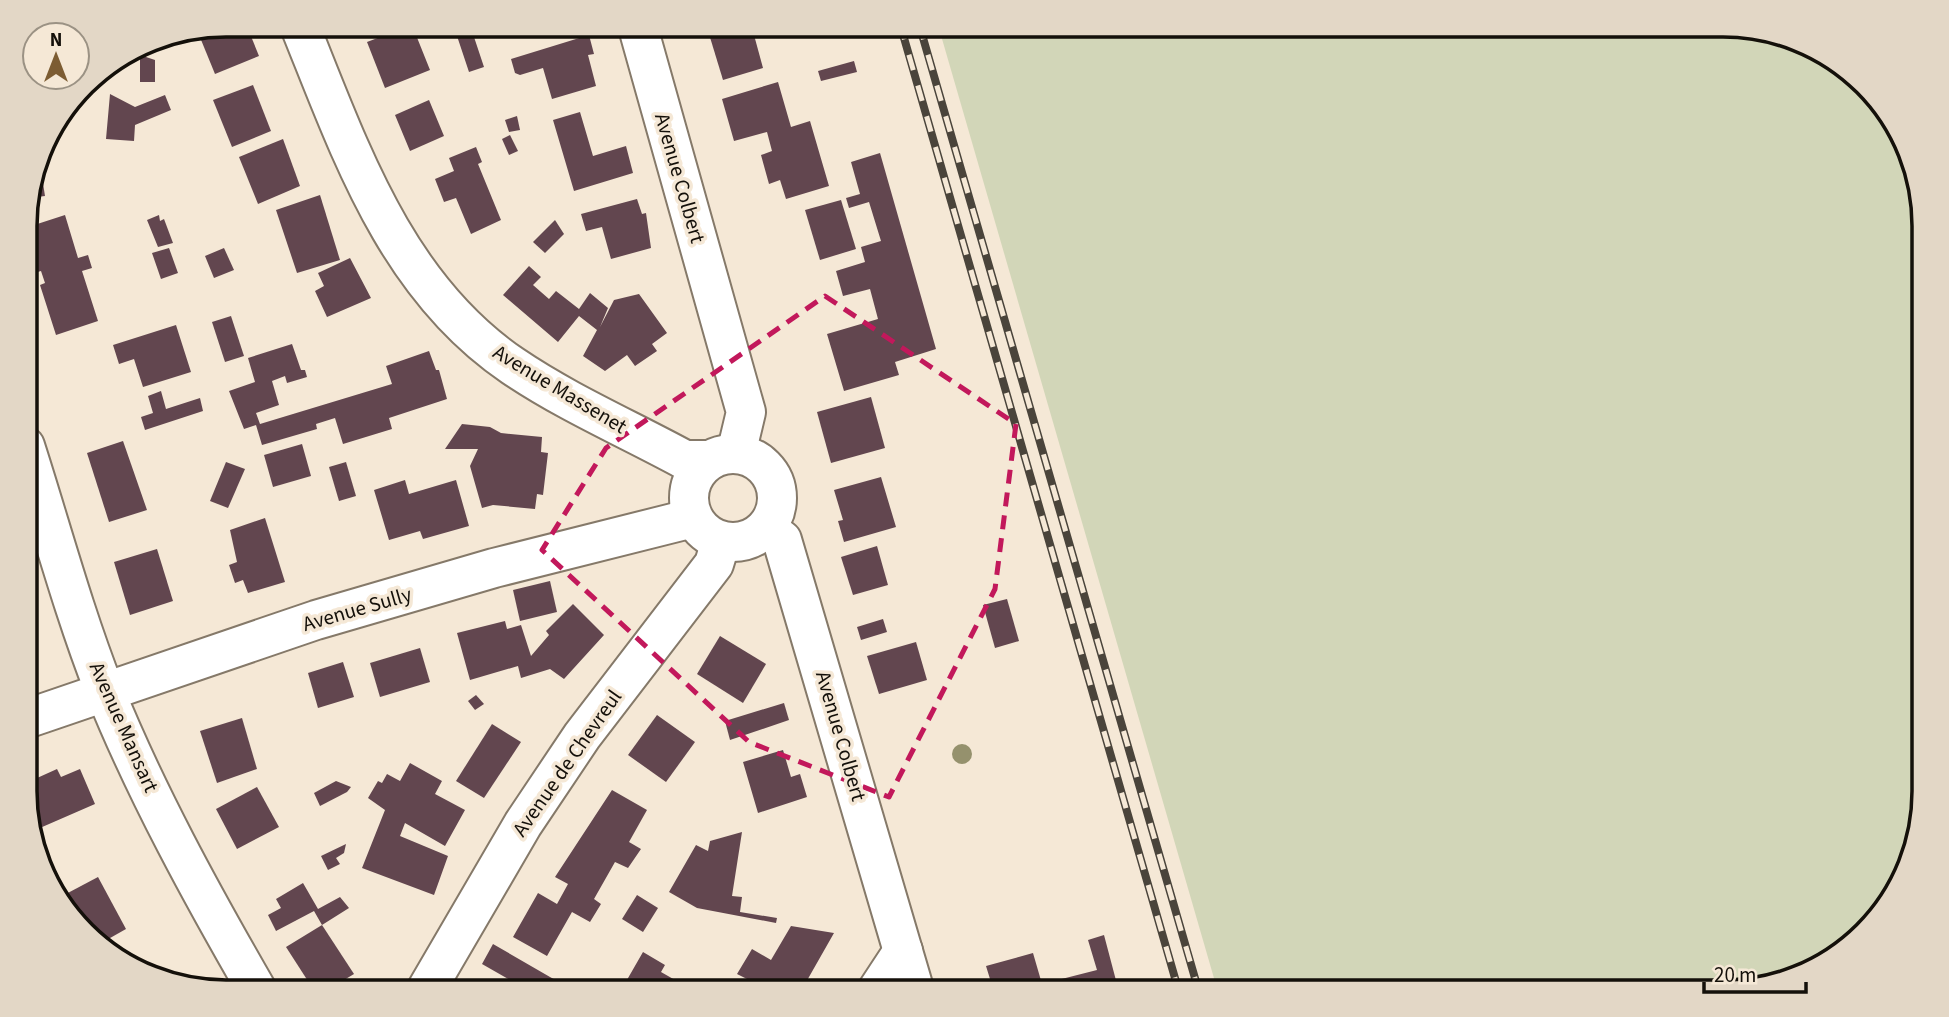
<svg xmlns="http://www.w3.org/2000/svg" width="1949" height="1017" viewBox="0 0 1949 1017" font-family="'Source Sans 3',sans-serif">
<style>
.green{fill:#d2d6b8}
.building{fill:#62464f}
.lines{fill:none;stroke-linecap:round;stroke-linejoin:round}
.minor-casing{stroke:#857969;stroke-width:42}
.minor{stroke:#fff;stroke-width:38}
.rail-casing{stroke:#4a443b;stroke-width:8}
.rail{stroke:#f5e8d6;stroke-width:5;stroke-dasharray:16;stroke-linecap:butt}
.tree{fill:#95916d}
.marked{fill:none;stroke:#c2185b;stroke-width:5;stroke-dasharray:14 9;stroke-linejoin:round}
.labels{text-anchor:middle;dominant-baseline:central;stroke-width:7;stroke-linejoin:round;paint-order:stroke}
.street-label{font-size:21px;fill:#14100a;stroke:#f5e8d6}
.rim{fill:none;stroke:#14100a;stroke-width:3.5}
</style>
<rect width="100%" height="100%" fill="#f5e8d6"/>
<!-- green -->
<path class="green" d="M 938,25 L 1724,25 L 1813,45 L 1890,113 L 1923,200 L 1924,792 L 1904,881 L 1835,959 L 1736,992 L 1218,992 Z"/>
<!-- building -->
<g class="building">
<path d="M 225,24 L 246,24 L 259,56 L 215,74 L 197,30 Z"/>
<path d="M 453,24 L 490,24 L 492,31 L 474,37 L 484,67 L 469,72 Z"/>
<path d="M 740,24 L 751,24 L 763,68 L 723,80 L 709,34 Z"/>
<path d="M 412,25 L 430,70 L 385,88 L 367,42 Z"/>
<path d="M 589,35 L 594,54 L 588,55 L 596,86 L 552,99 L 543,68 L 520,75 L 515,73 L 511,59 Z"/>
<path d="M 140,55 L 155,60 L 155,82 L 140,82 Z"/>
<path d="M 854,61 L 857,72 L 821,81 L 818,71 Z"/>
<path d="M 778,82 L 791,127 L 810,121 L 829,186 L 786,199 L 780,180 L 769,184 L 761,155 L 772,151 L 767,132 L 734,141 L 722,99 Z"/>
<path d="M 253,85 L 271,131 L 232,147 L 213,100 Z"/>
<path d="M 110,94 L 135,107 L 165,95 L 171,110 L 135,125 L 134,141 L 106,139 Z"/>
<path d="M 429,100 L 444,136 L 410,151 L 395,115 Z"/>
<path d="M 580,112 L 593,156 L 626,146 L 633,173 L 574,191 L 553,120 Z"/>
<path d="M 517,116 L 520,130 L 509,132 L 505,120 Z"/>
<path d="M 510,135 L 518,151 L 509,155 L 502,139 Z"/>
<path d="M 283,139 L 300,186 L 258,204 L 239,157 Z"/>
<path d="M 476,147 L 482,162 L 478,164 L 501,220 L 471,234 L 456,198 L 444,202 L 435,179 L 454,171 L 449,158 Z"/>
<path d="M 880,153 L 936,349 L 895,362 L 899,375 L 844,391 L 827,334 L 878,319 L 870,289 L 843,296 L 836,271 L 865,262 L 861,247 L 881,241 L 869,202 L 849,208 L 846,198 L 860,194 L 851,162 Z"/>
<path d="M 39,158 L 45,196 L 29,198 L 34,177 Z"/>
<path d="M 320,195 L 340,260 L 297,273 L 276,210 Z"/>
<path d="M 637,199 L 642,214 L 646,213 L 651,248 L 611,259 L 602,227 L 586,231 L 581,214 Z"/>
<path d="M 841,200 L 856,249 L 820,260 L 805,210 Z"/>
<path d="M 65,215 L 78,258 L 88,255 L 92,268 L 82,271 L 98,321 L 56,335 L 40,285 L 45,283 L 41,271 L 31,274 L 25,254 L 25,228 Z"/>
<path d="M 159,215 L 160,221 L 164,219 L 173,243 L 158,247 L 147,220 Z"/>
<path d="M 555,220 L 564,234 L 545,253 L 533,242 Z"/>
<path d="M 169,248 L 178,273 L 161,279 L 152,253 Z"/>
<path d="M 224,248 L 234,270 L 214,278 L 205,256 Z"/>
<path d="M 350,258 L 371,298 L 327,317 L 315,291 L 324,286 L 318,273 Z"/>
<path d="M 529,266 L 541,277 L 533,285 L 549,299 L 556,291 L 579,309 L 590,293 L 608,308 L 600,327 L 614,300 L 639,294 L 667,333 L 652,344 L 657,351 L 635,366 L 627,355 L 605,371 L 583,356 L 597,330 L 579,316 L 558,342 L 503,295 Z"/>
<path d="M 231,316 L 244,356 L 225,362 L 212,322 Z"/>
<path d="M 176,325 L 191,372 L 143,387 L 134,359 L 119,364 L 113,345 Z"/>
<path d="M 292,344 L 301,370 L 305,370 L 307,377 L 287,383 L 285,376 L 272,381 L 279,405 L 256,413 L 260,424 L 392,384 L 386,366 L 429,351 L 436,370 L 439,370 L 447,399 L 389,418 L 392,429 L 343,444 L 335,418 L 316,424 L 317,429 L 262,445 L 256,425 L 244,429 L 229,391 L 255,382 L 248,358 Z"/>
<path d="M 161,391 L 166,409 L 200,398 L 203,411 L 145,430 L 141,417 L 153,413 L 148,396 Z"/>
<path d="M 871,397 L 885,448 L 831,463 L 817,412 Z"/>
<path d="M 462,424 L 490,427 L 501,433 L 542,437 L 541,452 L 548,453 L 543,495 L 537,494 L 535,509 L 493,505 L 482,508 L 470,466 L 478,449 L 445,449 Z"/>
<path d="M 123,441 L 147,510 L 109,522 L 87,453 Z"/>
<path d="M 302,444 L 311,476 L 273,487 L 264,455 Z"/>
<path d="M 226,462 L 245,469 L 228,508 L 210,501 Z"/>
<path d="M 346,462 L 356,496 L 339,501 L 329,467 Z"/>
<path d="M 881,477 L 896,527 L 844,542 L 838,521 L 843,520 L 834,490 Z"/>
<path d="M 405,480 L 409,494 L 456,480 L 469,526 L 423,539 L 420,531 L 389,540 L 374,490 Z"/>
<path d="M 265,518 L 285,582 L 248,593 L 243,580 L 235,583 L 229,565 L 237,562 L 230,530 Z"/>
<path d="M 877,546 L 888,585 L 853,595 L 841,557 Z"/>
<path d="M 157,549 L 173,601 L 130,615 L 114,562 Z"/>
<path d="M 550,581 L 557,612 L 520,621 L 513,590 Z"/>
<path d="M 1007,599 L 1019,641 L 995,648 L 983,605 Z"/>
<path d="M 573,604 L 604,635 L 564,679 L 550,669 L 521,678 L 518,666 L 470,680 L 457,633 L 505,621 L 507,629 L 521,625 L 531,656 L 549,635 L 546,631 Z"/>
<path d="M 883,619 L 887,632 L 861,640 L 857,627 Z"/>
<path d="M 720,636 L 766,664 L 743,703 L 697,674 Z"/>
<path d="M 916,642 L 927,680 L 879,694 L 867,656 Z"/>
<path d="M 420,648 L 430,682 L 380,697 L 370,663 Z"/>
<path d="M 343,662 L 354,697 L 318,708 L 308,673 Z"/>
<path d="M 476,695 L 484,704 L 475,710 L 468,701 Z"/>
<path d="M 784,703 L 789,720 L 730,740 L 725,721 Z"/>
<path d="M 657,715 L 695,742 L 666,782 L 628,755 Z"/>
<path d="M 242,718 L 257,769 L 217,783 L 200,731 Z"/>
<path d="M 492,724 L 521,742 L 484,798 L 456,781 Z"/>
<path d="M 783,750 L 791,777 L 800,774 L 807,797 L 758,813 L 743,762 Z"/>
<path d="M 410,763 L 442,781 L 435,794 L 465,810 L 445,846 L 405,823 L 400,836 L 448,856 L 434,895 L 362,868 L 385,810 L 368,798 L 378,781 L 382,783 L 387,774 L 400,781 Z"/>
<path d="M 57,769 L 61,777 L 80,769 L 95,804 L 33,831 L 26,815 L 26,793 L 30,791 L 26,783 Z"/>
<path d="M 336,781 L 351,787 L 347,792 L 320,806 L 314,793 Z"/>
<path d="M 257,787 L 279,827 L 237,849 L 216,809 Z"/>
<path d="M 612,790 L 647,810 L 629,842 L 641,849 L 628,868 L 615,862 L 594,899 L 601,904 L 590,922 L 572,912 L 547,956 L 513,937 L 538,893 L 557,904 L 568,884 L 555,877 Z"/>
<path d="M 742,832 L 732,896 L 742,897 L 740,912 L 777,918 L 776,923 L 697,908 L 669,892 L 696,845 L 708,851 L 710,841 Z"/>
<path d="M 346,844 L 344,853 L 336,858 L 340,864 L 328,870 L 321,856 Z"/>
<path d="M 98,877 L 126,929 L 103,942 L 77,920 L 64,895 Z"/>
<path d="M 303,883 L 318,909 L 340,897 L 349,908 L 322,925 L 314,911 L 276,931 L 268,915 L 281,908 L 276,899 Z"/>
<path d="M 637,895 L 658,908 L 643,932 L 622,919 Z"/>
<path d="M 322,925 L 354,974 L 324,992 L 315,992 L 286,947 Z"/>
<path d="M 791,926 L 834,933 L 805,984 L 815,990 L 813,992 L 739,992 L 747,979 L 737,974 L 752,949 L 771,960 Z"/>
<path d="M 1104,935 L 1118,988 L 1103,992 L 1101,985 L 1075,992 L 994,992 L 986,966 L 1033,953 L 1042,984 L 1097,970 L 1088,940 Z"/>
<path d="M 493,944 L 550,977 L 578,992 L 531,992 L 482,964 Z"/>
<path d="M 643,952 L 665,965 L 661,972 L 689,988 L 687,992 L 620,992 Z"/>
</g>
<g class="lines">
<defs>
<g id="minor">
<path d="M 299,24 C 350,150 395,286 513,366 C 566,402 628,429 685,460 L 710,460"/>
<path d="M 637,24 L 746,412 L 736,454"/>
<path d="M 25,446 C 51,527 73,610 104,689 C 146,793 202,895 258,992"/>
<circle cx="733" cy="498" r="44"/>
<path d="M 766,528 L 782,540 L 915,992"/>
<path d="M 26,719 L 316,620 L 494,568 L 693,518"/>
<path d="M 425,992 L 523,824 L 582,736 L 714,564 L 721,541"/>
<path d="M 876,992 L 903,951"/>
</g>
</defs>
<!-- minor casing -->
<use href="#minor" class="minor-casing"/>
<!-- minor -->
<use href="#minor" class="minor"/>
<defs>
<g id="rail">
<path d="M 900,24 L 1179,992"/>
<path d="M 919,24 L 1199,992"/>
</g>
</defs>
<!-- rail casing -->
<use href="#rail" class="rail-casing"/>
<!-- rail -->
<use href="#rail" class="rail"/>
</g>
<!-- trees -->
<circle class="tree" cx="962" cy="754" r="10"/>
<!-- marked area -->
<path class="marked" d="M 825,296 L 1016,424 L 995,589 L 889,797 L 749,742 L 542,550 L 606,448 Z"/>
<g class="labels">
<!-- street labels -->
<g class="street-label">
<text transform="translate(680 178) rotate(74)">Avenue Colbert</text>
<text transform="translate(560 389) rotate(31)">Avenue Massenet</text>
<text transform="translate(357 609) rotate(-16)">Avenue Sully</text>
<text transform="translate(124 727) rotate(66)">Avenue Mansart</text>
<text transform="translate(841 736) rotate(74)">Avenue Colbert</text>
<text transform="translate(567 763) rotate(-55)">Avenue de Chevreul</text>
</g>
</g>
<!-- crop -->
<path d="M0 0H1949V1017H0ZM226 37H1723A189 189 0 0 1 1912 226V791A189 189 0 0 1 1723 980H226A189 189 0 0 1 37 791V226A189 189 0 0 1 226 37Z" fill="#e3d7c6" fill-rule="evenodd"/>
<path class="rim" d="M226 37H1723A189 189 0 0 1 1912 226V791A189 189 0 0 1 1723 980H226A189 189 0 0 1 37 791V226A189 189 0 0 1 226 37Z"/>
<!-- north arrow -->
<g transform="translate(56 56)"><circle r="33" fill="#f5e8d6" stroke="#9b9284" stroke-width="2"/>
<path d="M0-5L12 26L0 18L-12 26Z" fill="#7c5c32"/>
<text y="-10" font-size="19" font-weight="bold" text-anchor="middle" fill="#14100a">N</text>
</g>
<!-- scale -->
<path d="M1704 982v10h102v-10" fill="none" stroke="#14100a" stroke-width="3.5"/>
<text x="1714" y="982" font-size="21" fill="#14100a" stroke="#f5e8d6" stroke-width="5" paint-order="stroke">20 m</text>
</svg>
